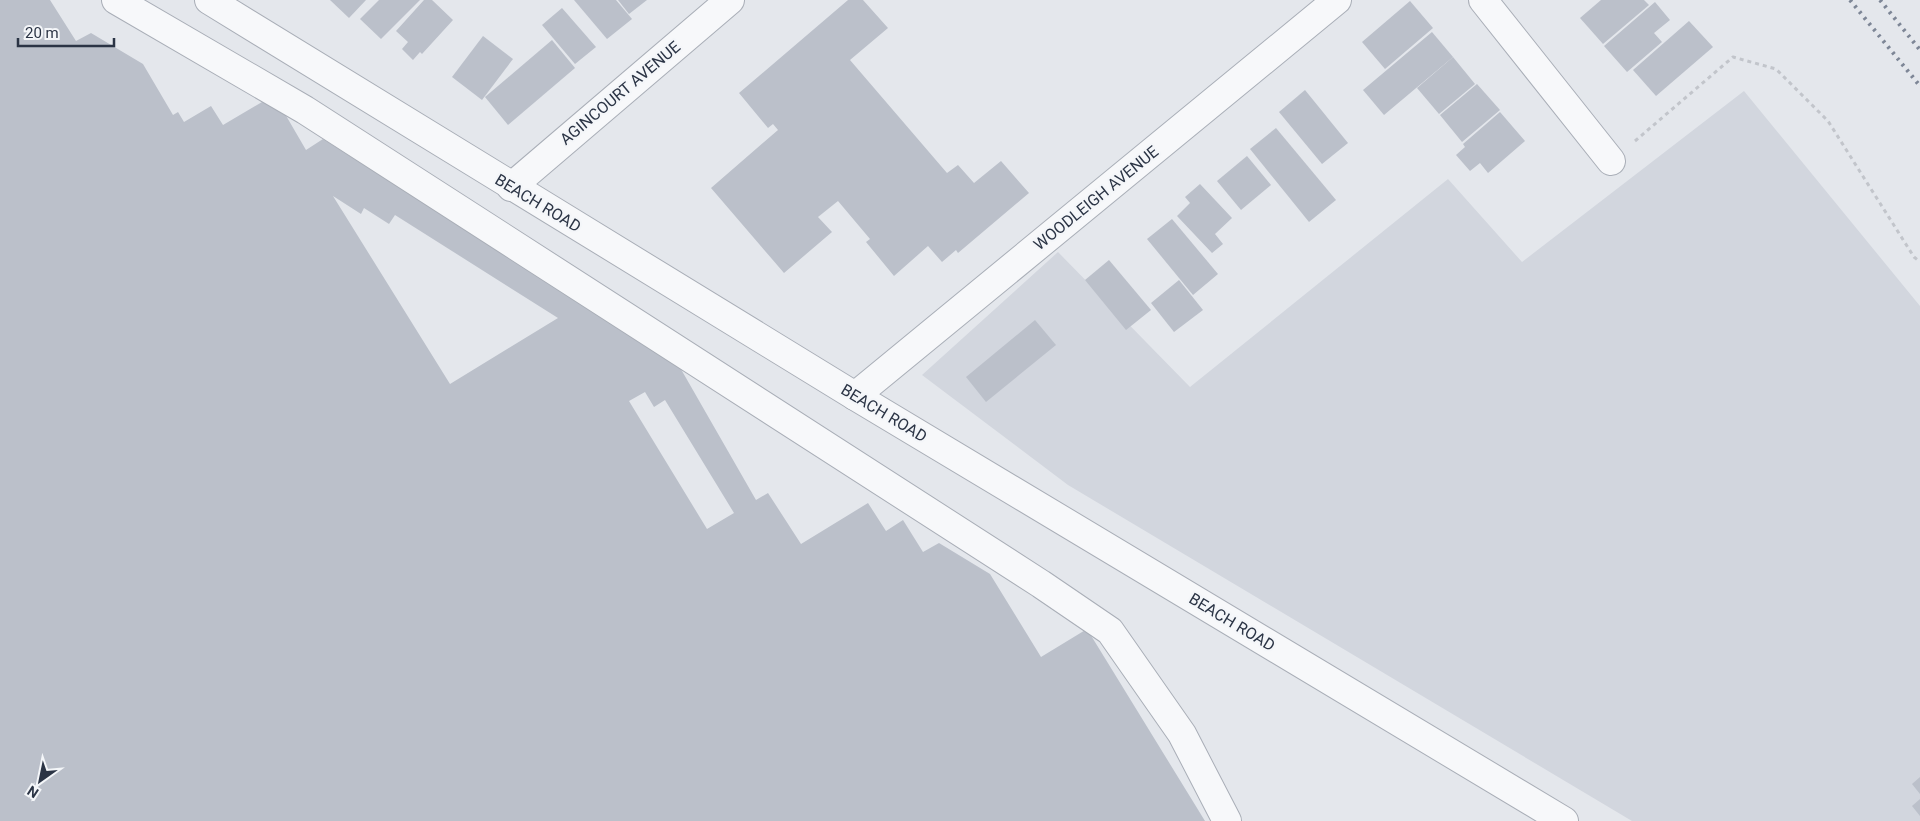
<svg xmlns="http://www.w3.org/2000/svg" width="1920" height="821" viewBox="0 0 1920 821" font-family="Roboto,sans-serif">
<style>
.built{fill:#d2d6de}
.building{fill:#bbc0ca;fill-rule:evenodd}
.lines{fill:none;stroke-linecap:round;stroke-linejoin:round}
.minor-casing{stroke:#a9aeb7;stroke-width:30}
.path{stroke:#c2c5cb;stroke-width:3;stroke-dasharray:4 4;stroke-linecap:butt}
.minor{stroke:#f7f8fa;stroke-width:28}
.rail{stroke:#7d8696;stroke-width:4;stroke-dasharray:2.5 5;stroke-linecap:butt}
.labels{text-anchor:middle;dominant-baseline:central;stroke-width:4.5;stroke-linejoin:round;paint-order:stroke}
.street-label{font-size:16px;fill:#2b3445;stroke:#f4f6f9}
</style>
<rect width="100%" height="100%" fill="#e4e7ec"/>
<!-- built -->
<path class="built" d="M 1744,91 L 1920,306 L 1920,821 L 1632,821 L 1068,485 L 922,375 L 1058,252 L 1190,387 L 1448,179 L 1522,262 Z"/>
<!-- building -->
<g class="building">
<path d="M 0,0 L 50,0 L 76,41 L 91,33 L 143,64 L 173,115 L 178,112 L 184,122 L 211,106 L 223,125 L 274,95 L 306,150 L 323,139 L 678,364 L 756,500 L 768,493 L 801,544 L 868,503 L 886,531 L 903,520 L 923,552 L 939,543 L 990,574 L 1041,657 L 1087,629 L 1205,821 L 0,821 ZM 333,196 L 361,214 L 364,208 L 389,224 L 395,215 L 558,318 L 450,384 ZM 645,392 L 654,407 L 665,400 L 734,513 L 707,529 L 629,401 Z"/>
<path d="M 330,0 L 366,0 L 349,18 Z"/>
<path d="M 379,0 L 420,0 L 381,39 L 360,19 Z"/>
<path d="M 424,0 L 432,0 L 453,20 L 422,54 L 420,52 L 413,60 L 402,49 L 408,42 L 396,31 Z"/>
<path d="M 574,0 L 616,0 L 632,19 L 607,39 Z"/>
<path d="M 618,0 L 647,0 L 629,14 Z"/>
<path d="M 848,0 L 863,0 L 888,28 L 850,60 L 947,173 L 958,165 L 974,183 L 1001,161 L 1029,193 L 958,253 L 956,250 L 942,262 L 928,246 L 894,276 L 866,242 L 870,239 L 838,201 L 818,217 L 832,232 L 784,273 L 711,188 L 778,130 L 773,124 L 768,128 L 739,93 Z"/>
<path d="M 1601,0 L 1644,0 L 1649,5 L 1603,44 L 1580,18 Z"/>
<path d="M 1410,1 L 1433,28 L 1385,69 L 1362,42 Z"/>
<path d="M 1655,2 L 1670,20 L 1654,33 L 1662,42 L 1627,72 L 1604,46 Z"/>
<path d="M 562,8 L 596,47 L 575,64 L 542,25 Z"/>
<path d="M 1689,21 L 1713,47 L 1656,96 L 1633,70 Z"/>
<path d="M 1432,32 L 1453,57 L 1384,115 L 1363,90 Z"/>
<path d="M 483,36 L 513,59 L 482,100 L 452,77 Z"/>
<path d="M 552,40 L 575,68 L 508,125 L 485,97 Z"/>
<path d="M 1453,57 L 1475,84 L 1439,114 L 1417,88 Z"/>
<path d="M 1477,84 L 1500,110 L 1462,142 L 1440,115 Z"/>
<path d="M 1305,90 L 1348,143 L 1322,164 L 1279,112 Z"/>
<path d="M 1500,112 L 1525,141 L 1488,173 L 1480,163 L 1470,171 L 1456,155 L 1465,147 L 1463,144 Z"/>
<path d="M 1276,128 L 1336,200 L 1309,222 L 1250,149 Z"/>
<path d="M 1247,156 L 1271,185 L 1241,210 L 1217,181 Z"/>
<path d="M 1200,184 L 1232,218 L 1215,234 L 1223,244 L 1212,253 L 1177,216 L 1190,203 L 1185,197 Z"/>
<path d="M 1172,219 L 1218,274 L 1193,295 L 1147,239 Z"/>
<path d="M 1109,260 L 1151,310 L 1126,330 L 1085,280 Z"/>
<path d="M 1179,280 L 1203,310 L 1174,332 L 1151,303 Z"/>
<path d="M 1035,320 L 1056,345 L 986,402 L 966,377 Z"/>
<path d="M 1920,777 L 1920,794 L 1912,784 Z"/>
<path d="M 1920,799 L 1920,816 L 1912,806 Z"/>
</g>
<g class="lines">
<defs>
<g id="minor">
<path d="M 116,0 L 305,110 L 1041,584 L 1110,631 L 1182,734 L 1227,821"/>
<path d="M 209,0 L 855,396 L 1564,821"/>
<path d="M 1483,0 L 1611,161"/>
<path d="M 511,187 L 730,0"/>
<path d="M 855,396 L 1337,0"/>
</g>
</defs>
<!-- minor casing -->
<use href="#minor" class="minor-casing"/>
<!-- path -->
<path class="path" d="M 1635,141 L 1733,57 L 1776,69 L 1828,121 L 1914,257 L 1920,262"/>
<!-- minor -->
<use href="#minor" class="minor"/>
<!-- rail -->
<g class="rail">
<path d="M 1850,0 L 1920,86"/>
<path d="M 1880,0 L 1920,50"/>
</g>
</g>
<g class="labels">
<!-- street labels -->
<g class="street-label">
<text transform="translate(620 93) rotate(-40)">AGINCOURT AVENUE</text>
<text transform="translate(1096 198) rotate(-39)">WOODLEIGH AVENUE</text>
<text transform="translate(538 203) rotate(31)">BEACH ROAD</text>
<text transform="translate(884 413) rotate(31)">BEACH ROAD</text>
<text transform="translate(1232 622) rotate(31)">BEACH ROAD</text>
</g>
</g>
<!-- north arrow -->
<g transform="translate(40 781) rotate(213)" stroke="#f4f6f9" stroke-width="4" paint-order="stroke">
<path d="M0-4L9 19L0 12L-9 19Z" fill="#2b3445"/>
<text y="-8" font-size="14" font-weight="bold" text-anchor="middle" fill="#2b3445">N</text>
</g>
<!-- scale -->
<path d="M18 38v8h96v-8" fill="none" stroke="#2b3445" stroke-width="2.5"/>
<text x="25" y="38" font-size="15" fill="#2b3445" stroke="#f4f6f9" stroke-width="4" paint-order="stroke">20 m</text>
</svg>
